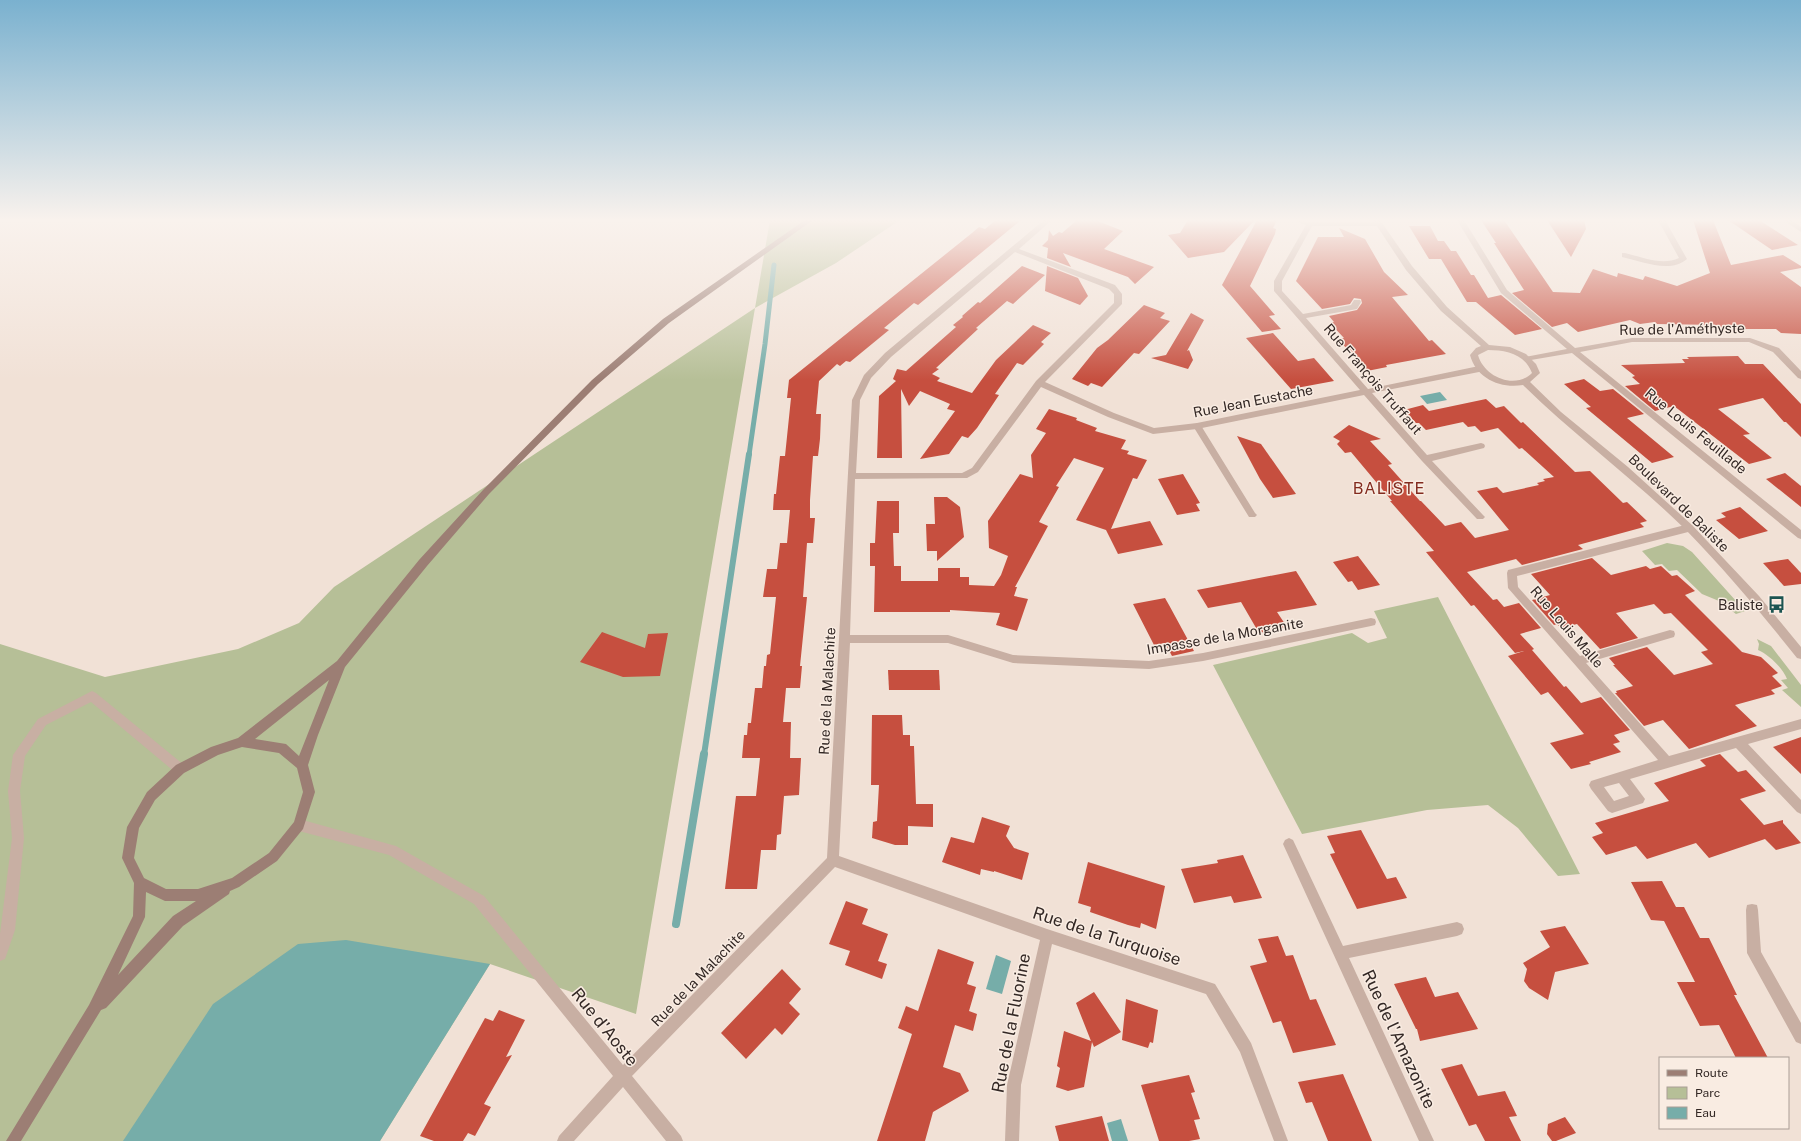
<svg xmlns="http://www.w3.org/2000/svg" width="1801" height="1141" viewBox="0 0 1801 1141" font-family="'Public Sans',sans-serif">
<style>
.green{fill:#b6bf97}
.water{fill:#76ada9}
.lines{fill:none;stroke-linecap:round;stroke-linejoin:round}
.stream-far2{stroke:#76ada9;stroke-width:5}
.stream-far1{stroke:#76ada9;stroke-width:6}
.stream{stroke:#76ada9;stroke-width:8}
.building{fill:#c64f3f}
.service{fill:#c8afa3;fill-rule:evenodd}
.minor{fill:#c8afa3;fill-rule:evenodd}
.tertiary{fill:#c8afa3;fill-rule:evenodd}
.secondary{fill:#9c7e74;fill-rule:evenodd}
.labels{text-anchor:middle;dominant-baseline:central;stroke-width:3;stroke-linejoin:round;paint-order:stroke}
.street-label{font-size:14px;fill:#332825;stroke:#f9ece2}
.poi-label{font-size:14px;fill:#332825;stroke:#f9ece2;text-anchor:end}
.quarter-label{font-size:16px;letter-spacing:1px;fill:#822a1e;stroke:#f9ece2}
.near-street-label{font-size:17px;fill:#332825;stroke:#f9ece2}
</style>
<rect width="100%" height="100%" fill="#f1e1d6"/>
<!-- green -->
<g class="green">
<path d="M 770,220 L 900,220 L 836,263 L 755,308 L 636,1014 L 490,964 L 380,1141 L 0,1141 L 0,644 L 105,677 L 238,649 L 299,623 L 334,587 L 755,308 Z"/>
<path d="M 1667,543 L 1683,546 L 1692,552 L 1745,611 L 1736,614 L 1719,601 L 1702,594 L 1677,570 L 1669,571 L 1662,564 L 1655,565 L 1642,551 Z"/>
<path d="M 1438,597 L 1580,874 L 1558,876 L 1518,828 L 1488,805 L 1427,810 L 1302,834 L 1213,665 L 1352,633 L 1368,643 L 1387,638 L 1374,611 Z"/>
<path d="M 1757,639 L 1771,646 L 1801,685 L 1801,707 L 1782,690 L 1788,688 L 1781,680 L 1787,679 C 1783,668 1768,654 1758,650 L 1759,644 Z"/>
</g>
<!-- water -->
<g class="water">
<path d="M 1440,392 L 1447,400 L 1427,404 L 1420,396 Z"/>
<path d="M 346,940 L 490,964 L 380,1141 L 123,1141 L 213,1004 L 298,944 Z"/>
<path d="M 996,955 L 1011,961 L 1002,994 L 986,989 Z"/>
<path d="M 1121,1119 L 1128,1141 L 1112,1141 L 1107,1123 Z"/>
</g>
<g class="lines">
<!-- stream-far2 -->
<path class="stream-far2" d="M 749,455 L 765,344 L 774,265"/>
<!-- stream-far1 -->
<path class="stream-far1" d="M 704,755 L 749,454"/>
<!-- stream -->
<path class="stream" d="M 676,924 L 704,754"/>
</g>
<!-- building -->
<g class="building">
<path d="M 996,220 L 1021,220 L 918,305 L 914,303 L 884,328 L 889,330 L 850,362 L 846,361 L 840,366 L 837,364 L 819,381 L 816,414 L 821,414 L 820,439 L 818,456 L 813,456 L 810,500 L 810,518 L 815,518 L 813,543 L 807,543 L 803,597 L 807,597 L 800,666 L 802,666 L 800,688 L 786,688 L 783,722 L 791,722 L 790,758 L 801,758 L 799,795 L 784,796 L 781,834 L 777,835 L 776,850 L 761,850 L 757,889 L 725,889 L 736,796 L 756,796 L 760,758 L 742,758 L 744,735 L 747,735 L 748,723 L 751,723 L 755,688 L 762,688 L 764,666 L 766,666 L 767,655 L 770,654 L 776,597 L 763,597 L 767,569 L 777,569 L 780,543 L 787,543 L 790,510 L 773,510 L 774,494 L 776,494 L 780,456 L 785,456 L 791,398 L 787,398 L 789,380 L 972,233 L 979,227 L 985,229 Z"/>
<path d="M 1077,220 L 1095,220 L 1123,231 L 1104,249 L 1154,267 L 1135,284 L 1128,277 L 1063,253 L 1071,267 L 1047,258 L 1048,248 L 1042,246 L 1048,240 L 1049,230 L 1053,236 L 1059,232 L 1062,233 Z"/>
<path d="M 1188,220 L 1255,220 L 1224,252 L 1188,258 L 1168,235 L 1180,233 Z"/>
<path d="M 1257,220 L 1277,220 L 1273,228 L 1276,229 L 1275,234 L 1250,286 L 1275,315 L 1269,316 L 1281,329 L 1262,332 L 1222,285 Z"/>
<path d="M 1481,220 L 1504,220 L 1553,292 L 1580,293 L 1593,269 L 1617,277 L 1618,273 L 1643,280 L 1645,276 L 1677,286 L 1710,273 L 1693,220 L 1713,220 L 1731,265 L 1783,255 L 1801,266 L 1801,268 L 1780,272 L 1801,287 L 1801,334 L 1781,333 L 1776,329 L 1722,329 L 1719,325 L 1657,324 L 1655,322 L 1640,324 L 1630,320 L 1578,332 L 1567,323 L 1552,327 L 1512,293 L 1524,290 L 1494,243 L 1496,243 Z"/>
<path d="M 1547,220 L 1584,220 L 1586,229 L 1571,257 Z"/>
<path d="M 1728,220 L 1759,220 L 1798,245 L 1772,250 Z"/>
<path d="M 1409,226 L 1430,226 L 1438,241 L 1444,241 L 1451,251 L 1456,251 L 1471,275 L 1474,275 L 1488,298 L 1501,295 L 1542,329 L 1515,335 L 1476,302 L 1467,302 L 1441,259 L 1429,259 Z"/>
<path d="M 1339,228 L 1365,239 L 1384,272 L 1408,295 L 1392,297 L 1429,341 L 1432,340 L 1446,354 L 1386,365 L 1387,367 L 1367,371 L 1338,339 L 1344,338 L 1330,323 L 1334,322 L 1329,316 L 1357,310 L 1362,303 L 1361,299 L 1354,298 L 1350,304 L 1322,309 L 1296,281 L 1318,237 L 1344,237 Z"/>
<path d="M 1022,266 L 1045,275 L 1013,304 L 1007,301 L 976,328 L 978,329 L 936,368 L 939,369 L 932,374 L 940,378 L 937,381 L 972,393 L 996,360 L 1033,325 L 1051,333 L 1041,342 L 1044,344 L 1023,365 L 1017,363 L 995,394 L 999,395 L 977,428 L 968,438 L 962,436 L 949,454 L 920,459 L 955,411 L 947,409 L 950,404 L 920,391 L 909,406 L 901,389 L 902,458 L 877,458 L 879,396 L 896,381 L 893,379 L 897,369 L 906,371 L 956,327 L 953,325 L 963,317 L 962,316 L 978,302 L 980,303 Z"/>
<path d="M 1047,266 L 1078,278 L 1088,296 L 1080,305 L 1045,291 Z"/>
<path d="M 1144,305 L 1165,313 L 1160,318 L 1170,321 L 1139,354 L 1134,353 L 1102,387 L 1091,383 L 1088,386 L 1072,379 L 1097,348 L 1108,340 Z"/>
<path d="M 1191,313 L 1204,320 L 1187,351 L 1189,350 L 1193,360 L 1188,369 L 1151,358 L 1166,355 Z"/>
<path d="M 1273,333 L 1298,361 L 1314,358 L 1334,381 L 1291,389 L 1246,338 Z"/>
<path d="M 1738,356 L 1745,364 L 1763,364 L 1801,404 L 1801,437 L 1786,422 L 1784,422 L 1763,398 L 1718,409 L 1750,434 L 1743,435 L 1772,458 L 1749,464 L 1674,406 L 1655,411 L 1625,386 L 1640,384 L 1632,377 L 1635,376 L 1621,365 L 1685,363 L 1682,359 L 1689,359 L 1687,357 Z"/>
<path d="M 1584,379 L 1600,391 L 1613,389 L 1644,414 L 1627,418 L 1674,457 L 1652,463 L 1586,408 L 1591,407 L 1564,384 Z"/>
<path d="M 1486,399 L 1496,408 L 1504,406 L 1521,423 L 1523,422 L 1575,472 L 1590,471 L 1623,503 L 1627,502 L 1647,521 L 1640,523 L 1644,527 L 1578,545 L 1583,549 L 1522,565 L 1516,559 L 1467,572 L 1493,600 L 1497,599 L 1504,607 L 1519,603 L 1541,628 L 1520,634 L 1534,649 L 1532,650 L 1564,687 L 1566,686 L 1581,703 L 1601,697 L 1630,730 L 1614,735 L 1620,742 L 1613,744 L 1621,752 L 1589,762 L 1591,764 L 1571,769 L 1550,743 L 1584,734 L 1548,692 L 1541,695 L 1508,656 L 1524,651 L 1515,653 L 1474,605 L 1471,606 L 1426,552 L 1434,551 L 1390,501 L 1392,501 L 1351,452 L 1345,453 L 1337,444 L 1340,441 L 1333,437 L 1349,425 L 1381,439 L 1370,441 L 1392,464 L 1388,465 L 1420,501 L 1421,501 L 1445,526 L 1461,522 L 1475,538 L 1509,530 L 1477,491 L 1497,487 L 1503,493 L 1539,485 L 1537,483 L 1545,481 L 1543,479 L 1554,477 L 1522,448 L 1519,449 L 1498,428 L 1481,432 L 1475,426 L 1468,427 L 1463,422 L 1426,430 L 1419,423 L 1416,423 L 1404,410 L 1423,405 L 1429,411 Z"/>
<path d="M 1049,409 L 1077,418 L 1076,420 L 1097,428 L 1095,431 L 1126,440 L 1121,449 L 1129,451 L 1127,454 L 1147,460 L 1137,479 L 1133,478 L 1111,529 L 1150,521 L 1163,545 L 1118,554 L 1106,530 L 1076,520 L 1104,468 L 1074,458 L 1056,486 L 1059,487 L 1039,522 L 1048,526 L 1015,587 L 1017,587 L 1014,596 L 1028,599 L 1017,631 L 996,625 L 1000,613 L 950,610 L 950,612 L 874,612 L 875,566 L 870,566 L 870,543 L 875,543 L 877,501 L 899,501 L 899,533 L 893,533 L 894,566 L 901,566 L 901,581 L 938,581 L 938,568 L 960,568 L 960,577 L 969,577 L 969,585 L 994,586 L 1001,575 L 1008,556 L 989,548 L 988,521 L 1020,474 L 1033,478 L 1031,455 L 1046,433 L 1036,429 Z"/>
<path d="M 1237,436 L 1261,444 L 1296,494 L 1273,498 L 1260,479 Z"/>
<path d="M 1785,473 L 1801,486 L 1801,507 L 1766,479 Z"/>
<path d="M 1183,474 L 1200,503 L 1196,504 L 1200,511 L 1177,515 L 1158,479 Z"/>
<path d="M 934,497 L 947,497 L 960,507 L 964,537 L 937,561 L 937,551 L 927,551 L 926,524 L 935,524 Z"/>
<path d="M 1740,507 L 1768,531 L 1739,539 L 1716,520 L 1726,517 L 1721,513 Z"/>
<path d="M 1358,556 L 1380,585 L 1358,590 L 1352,581 L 1348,582 L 1333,562 Z"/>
<path d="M 1592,558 L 1611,575 L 1646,566 L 1650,569 L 1661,566 L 1672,576 L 1677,575 L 1695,591 L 1685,595 L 1742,652 L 1761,657 L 1778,673 L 1772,676 L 1782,686 L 1771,690 L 1775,694 L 1735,705 L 1757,726 L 1689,749 L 1663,720 L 1644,726 L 1615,693 L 1617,693 L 1616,691 L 1633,686 L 1613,665 L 1615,665 L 1609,658 L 1647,647 L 1674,675 L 1713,664 L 1701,652 L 1708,650 L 1671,613 L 1664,614 L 1654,604 L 1616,613 L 1638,638 L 1600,649 L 1577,624 L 1561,628 L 1557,624 L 1554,625 L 1532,600 L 1550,595 L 1531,574 Z"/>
<path d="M 1788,559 L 1801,573 L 1801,584 L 1784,586 L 1763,563 Z"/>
<path d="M 1296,571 L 1317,605 L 1277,612 L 1287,627 L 1259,633 L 1241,602 L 1208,608 L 1197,590 Z"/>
<path d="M 1165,598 L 1169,605 L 1194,651 L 1172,656 L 1165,643 L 1154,645 L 1133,604 Z"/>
<path d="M 602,632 L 645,648 L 648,634 L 668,633 L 660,676 L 623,677 L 580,662 Z"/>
<path d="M 888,670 L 939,670 L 940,690 L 889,690 Z"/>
<path d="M 872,715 L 902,715 L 903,735 L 910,735 L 910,746 L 914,746 L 916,804 L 933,804 L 933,827 L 908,826 L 908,845 L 895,845 L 872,838 L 873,822 L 877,821 L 879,785 L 871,785 Z"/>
<path d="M 1801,737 L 1801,774 L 1773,747 Z"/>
<path d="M 1720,754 L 1738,772 L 1746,770 L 1766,791 L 1740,799 L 1764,825 L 1783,820 L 1783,823 L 1801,843 L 1776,850 L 1765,839 L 1709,858 L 1696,843 L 1647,859 L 1636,846 L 1606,855 L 1592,837 L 1603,833 L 1595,823 L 1669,801 L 1654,783 L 1706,766 L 1700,760 Z"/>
<path d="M 982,817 L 1010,826 L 1006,836 L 1014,848 L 1029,853 L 1022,880 L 994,871 L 994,872 L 981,869 L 980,875 L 942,862 L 951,837 L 974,843 Z"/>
<path d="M 1361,830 L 1387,879 L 1396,877 L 1407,898 L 1357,909 L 1330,854 L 1335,853 L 1327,836 Z"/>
<path d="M 1243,855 L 1262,898 L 1234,903 L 1231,896 L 1194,903 L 1181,869 L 1218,863 L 1217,860 Z"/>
<path d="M 1088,862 L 1165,886 L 1156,929 L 1141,923 L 1140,928 L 1128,925 L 1090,912 L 1091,907 L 1078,903 Z"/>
<path d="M 1662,881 L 1676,907 L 1684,907 L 1700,938 L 1709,938 L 1737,995 L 1734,995 L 1768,1058 L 1736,1058 L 1719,1025 L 1700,1026 L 1677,982 L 1695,982 L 1664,921 L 1651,920 L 1631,882 Z"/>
<path d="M 846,901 L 868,909 L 862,924 L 888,934 L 878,961 L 887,964 L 882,979 L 845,965 L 850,951 L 829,944 Z"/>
<path d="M 1565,926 L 1589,964 L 1555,972 L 1548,1000 L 1529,988 L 1524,981 L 1527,969 L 1523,963 L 1550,947 L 1540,931 Z"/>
<path d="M 1278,936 L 1286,956 L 1293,955 L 1310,1000 L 1316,999 L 1336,1045 L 1293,1053 L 1281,1021 L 1273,1023 L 1250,966 L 1267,962 L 1258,939 Z"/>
<path d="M 938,949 L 974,962 L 967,984 L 976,987 L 969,1011 L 977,1014 L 973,1031 L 955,1025 L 943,1067 L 960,1073 L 969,1091 L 933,1112 L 925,1141 L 877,1141 L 912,1034 L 898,1028 L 906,1006 L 918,1011 Z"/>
<path d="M 782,969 L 801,989 L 789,1003 L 800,1014 L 782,1035 L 775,1028 L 746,1059 L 721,1033 Z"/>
<path d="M 1426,977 L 1435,997 L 1458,992 L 1478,1029 L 1420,1041 L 1417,1029 L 1416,1029 L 1394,984 Z"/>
<path d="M 1094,992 L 1121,1032 L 1094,1047 L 1092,1042 L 1084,1087 L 1068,1091 L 1056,1087 L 1060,1068 L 1057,1066 L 1064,1031 L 1091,1041 L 1076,1003 Z"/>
<path d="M 1126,999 L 1158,1010 L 1153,1043 L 1150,1042 L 1148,1048 L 1122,1040 Z"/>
<path d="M 499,1010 L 525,1020 L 506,1057 L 512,1055 L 484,1104 L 491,1107 L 475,1136 L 468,1133 L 463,1141 L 434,1141 L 420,1136 L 485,1018 L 493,1021 Z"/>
<path d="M 1462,1064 L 1478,1096 L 1505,1091 L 1517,1116 L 1509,1117 L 1521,1141 L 1485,1141 L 1476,1124 L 1469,1126 L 1441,1069 Z"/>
<path d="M 1343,1074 L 1372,1141 L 1328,1141 L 1312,1102 L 1306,1103 L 1298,1082 Z"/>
<path d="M 1189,1075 L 1195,1092 L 1191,1093 L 1200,1119 L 1194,1120 L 1200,1139 L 1189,1141 L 1159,1141 L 1141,1085 Z"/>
<path d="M 1102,1116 L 1109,1141 L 1059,1141 L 1055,1126 Z"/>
<path d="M 1565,1117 L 1576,1133 L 1556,1141 L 1552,1141 L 1547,1134 L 1548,1124 Z"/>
</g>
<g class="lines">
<!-- service -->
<path class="service" d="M 1197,423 L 1200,424 L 1255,513 L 1257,515 L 1255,517 L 1249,517 L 1193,426 Z"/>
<!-- minor -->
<g class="minor">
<path d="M 1044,220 L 1052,220 L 1019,249 L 1115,285 L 1122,294 L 1122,304 L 1045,382 L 1114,413 L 1154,428 L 1197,423 L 1360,390 L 1274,291 L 1274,281 L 1306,225 L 1292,220 L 1310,222 L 1379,222 L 1383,224 L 1379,226 L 1312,226 L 1282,281 L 1282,291 L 1303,314 L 1351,305 L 1354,300 L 1360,300 L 1361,302 L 1357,309 L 1306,318 L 1368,389 L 1479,366 L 1483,369 L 1479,372 L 1372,393 L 1427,455 L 1481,443 L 1484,444 L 1485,446 L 1484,448 L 1432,461 L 1483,515 L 1485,517 L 1483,519 L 1477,519 L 1422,461 L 1364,395 L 1197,429 L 1153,434 L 1108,417 L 1041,387 L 978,472 L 967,478 L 855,479 L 850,635 L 948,635 L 1013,655 L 1149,661 L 1203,653 L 1371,618 L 1375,619 L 1376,622 L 1375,625 L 1371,626 L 1203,661 L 1149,669 L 1013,663 L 948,643 L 850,643 L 839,856 L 1047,929 L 1215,984 L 1251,1043 L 1288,1141 L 1274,1141 L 1240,1052 L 1206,994 L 1052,944 L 1021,1085 L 1019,1141 L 1005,1141 L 1007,1085 L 1040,940 L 835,867 L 632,1076 L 681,1136 L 683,1141 L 666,1141 L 623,1087 L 574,1141 L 557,1141 L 559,1136 L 613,1076 L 474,904 L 389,855 L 299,831 L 295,829 L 293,825 L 295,821 L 299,819 L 396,846 L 484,896 L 623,1065 L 827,858 L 852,400 L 864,375 L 885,353 ZM 1015,252 L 1109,289 L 1114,294 L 1114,303 L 1036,381 L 972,468 L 962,473 L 856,473 L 860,400 L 871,378 L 891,357 Z"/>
<path d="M 1457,220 L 1464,220 L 1507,290 L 1575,348 L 1632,338 L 1750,338 L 1779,348 L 1801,371 L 1801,379 L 1798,378 L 1773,352 L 1749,342 L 1632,342 L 1580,352 L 1801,530 L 1801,539 L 1798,538 L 1572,353 L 1525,361 L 1525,357 L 1567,349 L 1501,293 Z"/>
<path d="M 1658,220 L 1665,220 L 1687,259 C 1670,274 1641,261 1622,257 L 1622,253 L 1625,253 C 1642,257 1662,266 1679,258 Z"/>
<path d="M 1783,220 L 1791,220 L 1801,227 L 1801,232 Z"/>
<path d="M 1689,524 L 1692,525 L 1694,528 L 1692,531 L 1517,576 L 1518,587 L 1580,656 L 1670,630 L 1674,631 L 1675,634 L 1674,637 L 1586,663 L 1669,756 L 1801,719 L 1801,729 L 1748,744 L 1801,800 L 1801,814 L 1797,812 L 1736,748 L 1630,779 L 1645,799 L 1643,803 L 1612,813 L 1608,811 L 1591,789 L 1589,785 L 1591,781 L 1658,760 L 1508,588 L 1507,573 L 1508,570 ZM 1619,783 L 1629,796 L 1614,801 L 1604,787 Z"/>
<path d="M 92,691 L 96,693 L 184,765 L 186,769 L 184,773 L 180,774 L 176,773 L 91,702 L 46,725 L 25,756 L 20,791 L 24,838 L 15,930 L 5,959 L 0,961 L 0,934 L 12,838 L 8,791 L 13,755 L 38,719 Z"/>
<path d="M 1289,838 L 1293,840 L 1343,946 L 1457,922 L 1462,924 L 1464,929 L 1462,934 L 1457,936 L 1349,958 L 1434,1141 L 1419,1141 L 1283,844 L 1285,840 Z"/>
<path d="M 1752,904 L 1757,905 L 1758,910 L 1761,952 L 1801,1023 L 1801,1044 L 1796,1042 L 1747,953 L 1746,910 L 1747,905 Z"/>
</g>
<!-- tertiary -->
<path class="tertiary" d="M 1373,220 L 1380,220 L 1412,266 L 1447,307 L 1489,345 L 1510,347 L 1526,354 L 1536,364 L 1540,373 L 1530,382 L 1561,412 L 1628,467 L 1692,525 L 1759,596 L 1801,647 L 1801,659 L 1797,658 C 1762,614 1725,570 1686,530 C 1634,479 1575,436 1523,385 C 1500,389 1476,378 1470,355 L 1476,348 L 1481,346 L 1441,311 L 1406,270 ZM 1488,350 C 1506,350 1525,354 1532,373 C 1515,390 1484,377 1478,355 Z"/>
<!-- secondary -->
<path class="secondary" d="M 805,220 L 813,220 L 669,323 L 598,384 L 489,494 L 427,566 L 345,667 L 318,735 L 308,765 L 315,792 L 303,829 L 277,861 L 239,887 L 230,891 L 229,894 L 183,926 L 106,1008 L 101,1010 L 21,1141 L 6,1141 L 89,1005 L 133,916 L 134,883 L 122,858 L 127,827 L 147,792 L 176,765 L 211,747 L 238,738 L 337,661 L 419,560 L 483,490 L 592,380 L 663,319 ZM 329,680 L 299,756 L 286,744 L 255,739 ZM 242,747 L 279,753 L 297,768 L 303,792 L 294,822 L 269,853 L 232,878 L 198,889 L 166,889 L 144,878 L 134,858 L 139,828 L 155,800 L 184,773 L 218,755 ZM 146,892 L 165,901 L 196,901 L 173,916 L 118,975 L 145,917 Z"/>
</g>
<!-- sky -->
<linearGradient id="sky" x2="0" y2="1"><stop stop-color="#7ab1cf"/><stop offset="0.58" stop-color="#f9f2ed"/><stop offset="1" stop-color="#f9f2ed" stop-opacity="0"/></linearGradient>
<rect width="1801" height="380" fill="url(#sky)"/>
<!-- icons -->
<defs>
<symbol id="bus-bare" viewBox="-9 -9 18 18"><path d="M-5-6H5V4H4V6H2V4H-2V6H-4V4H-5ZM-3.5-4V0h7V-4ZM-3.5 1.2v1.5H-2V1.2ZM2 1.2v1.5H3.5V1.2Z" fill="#1b5451" stroke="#f9ece2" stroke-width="2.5" paint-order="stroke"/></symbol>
</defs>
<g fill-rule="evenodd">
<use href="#bus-bare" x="1764" y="592" width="25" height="25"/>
</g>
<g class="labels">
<!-- street labels -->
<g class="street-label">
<text transform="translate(1682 329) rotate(-1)">Rue de l'Améthyste</text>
<text transform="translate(1373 379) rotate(49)">Rue François Truffaut</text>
<text transform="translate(1253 401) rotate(-11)">Rue Jean Eustache</text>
<text transform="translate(1696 431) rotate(39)">Rue Louis Feuillade</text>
<text transform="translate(1679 503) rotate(44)">Boulevard de Baliste</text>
<text transform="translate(1567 627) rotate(49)">Rue Louis Malle</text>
<text transform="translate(1225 636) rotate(-10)">Impasse de la Morganite</text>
<text transform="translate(827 691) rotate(-87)">Rue de la Malachite</text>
<text transform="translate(698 978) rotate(-46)">Rue de la Malachite</text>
</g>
<!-- poi labels -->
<g class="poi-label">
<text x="1763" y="605">Baliste</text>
</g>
<!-- quarter labels -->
<g class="quarter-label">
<text x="1389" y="488">BALISTE</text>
</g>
<!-- near-street labels -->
<g class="near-street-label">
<text transform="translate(1107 936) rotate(18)">Rue de la Turquoise</text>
<text transform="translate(1011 1023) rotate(-79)">Rue de la Fluorine</text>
<text transform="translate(605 1027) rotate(51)">Rue d'Aoste</text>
<text transform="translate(1399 1039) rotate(65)">Rue de l'Amazonite</text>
</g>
</g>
<!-- legend -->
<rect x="1659" y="1057" width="130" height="72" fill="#f9ece2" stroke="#aa9e96"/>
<rect x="1667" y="1070" width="20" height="6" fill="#9c7e74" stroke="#aa9e96"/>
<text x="1695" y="1077" font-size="12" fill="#332825">Route</text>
<rect x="1667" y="1087" width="20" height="12" fill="#b6bf97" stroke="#aa9e96"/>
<text x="1695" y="1097" font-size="12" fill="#332825">Parc</text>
<rect x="1667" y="1107" width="20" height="12" fill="#76ada9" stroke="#aa9e96"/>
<text x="1695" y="1117" font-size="12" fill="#332825">Eau</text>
</svg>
